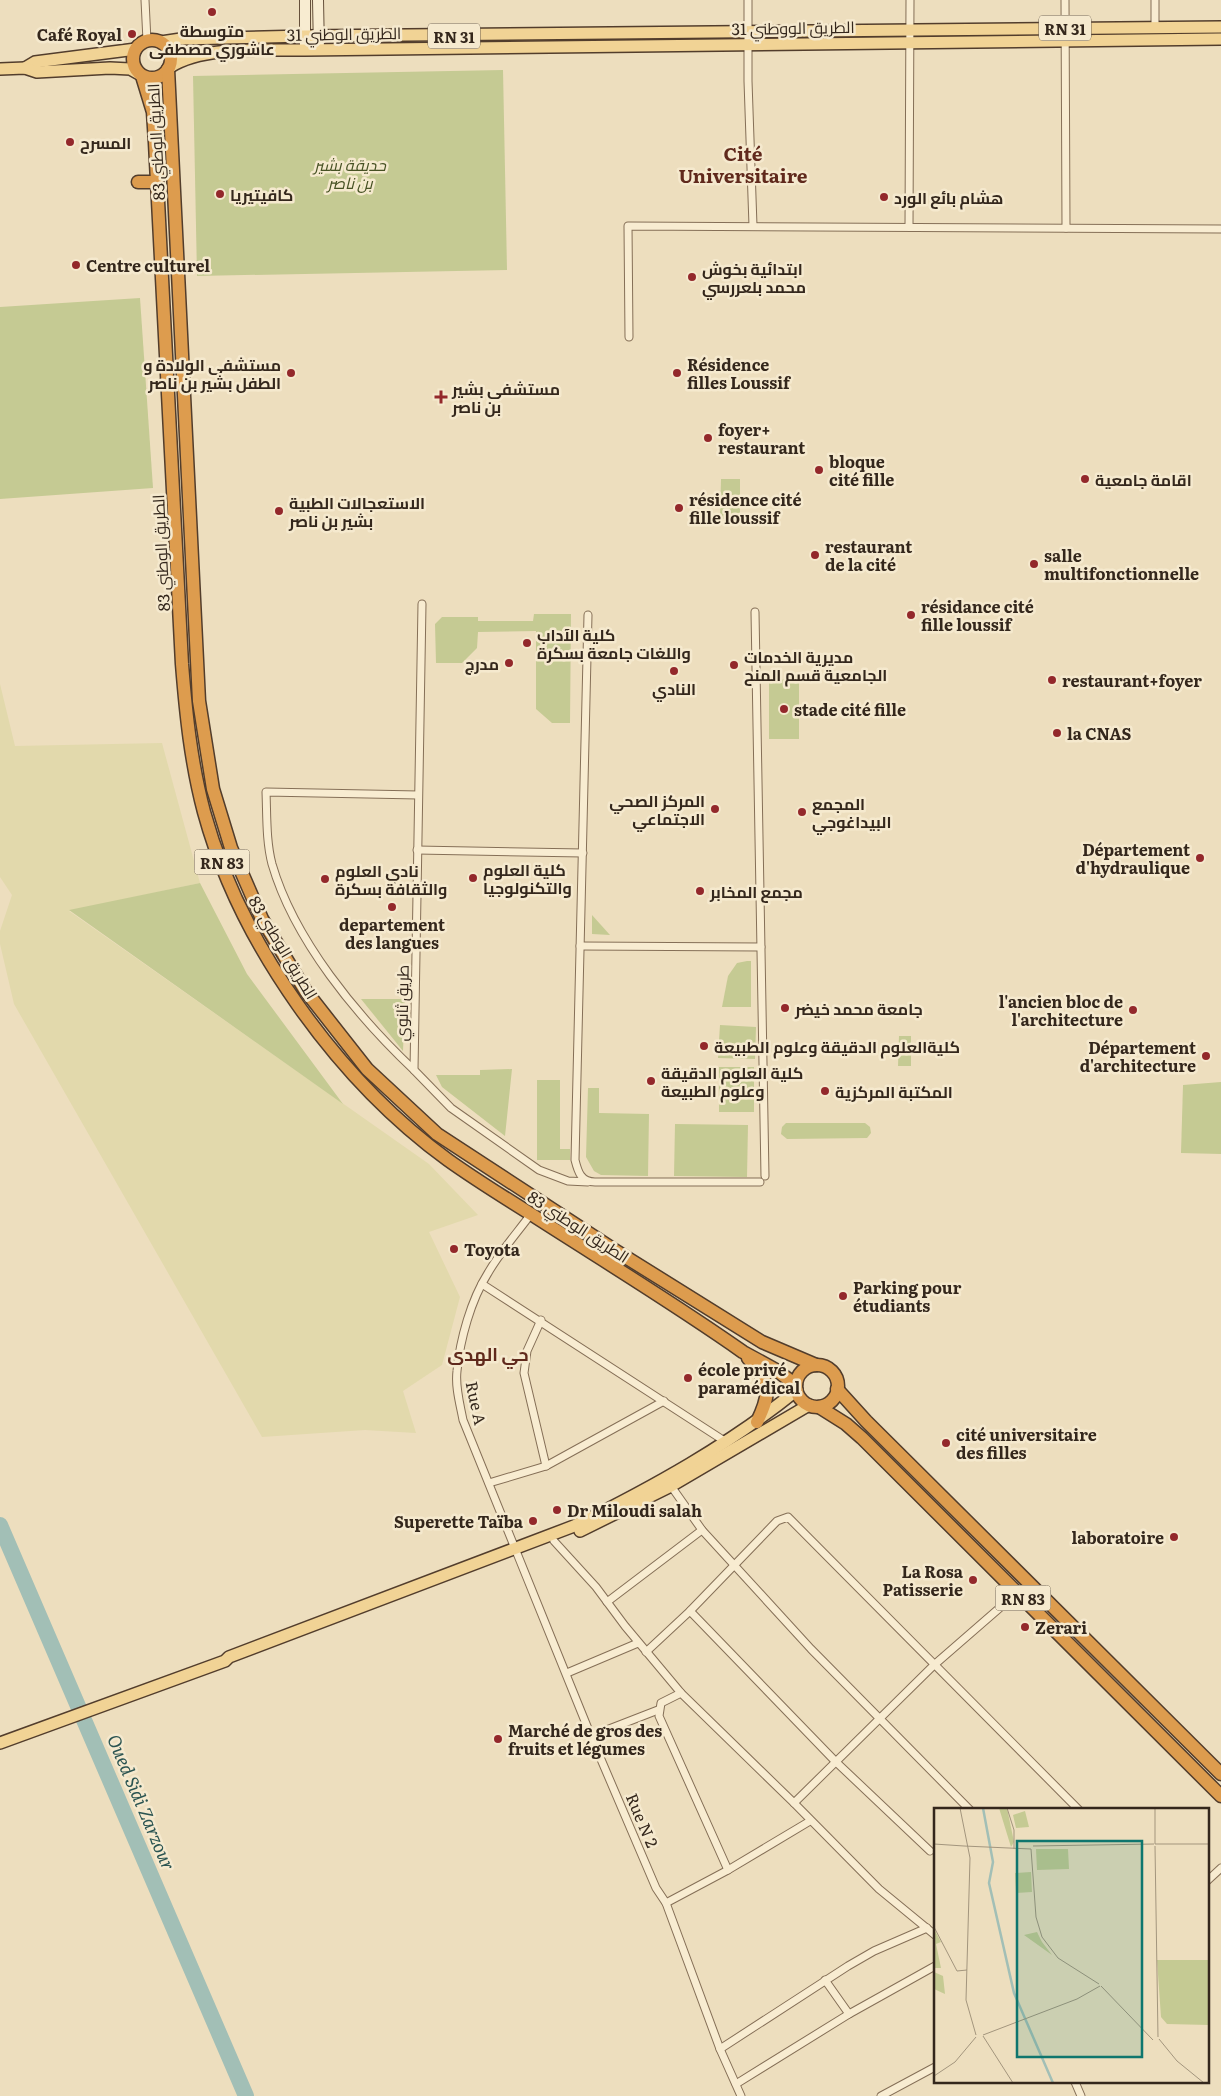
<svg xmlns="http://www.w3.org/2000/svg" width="1221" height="2096" viewBox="0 0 1221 2096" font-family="Literata,Cairo,serif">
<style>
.farmland{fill:#e2d9ac}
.green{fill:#c5ca93}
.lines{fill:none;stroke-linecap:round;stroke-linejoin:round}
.river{stroke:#a2bfb6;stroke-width:16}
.street-casing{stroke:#856f57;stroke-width:9}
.secondary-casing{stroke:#66503b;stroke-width:12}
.primary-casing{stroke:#523d2c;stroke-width:14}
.highway-casing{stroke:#523d2c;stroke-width:15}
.street{stroke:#f8ecd1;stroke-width:7}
.secondary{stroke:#f8ecd1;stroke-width:10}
.primary{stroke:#f1d395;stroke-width:11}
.highway{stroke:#dd9c4e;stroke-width:12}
.poi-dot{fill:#93282b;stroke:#f5e9ce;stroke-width:2}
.labels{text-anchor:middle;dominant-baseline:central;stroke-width:5;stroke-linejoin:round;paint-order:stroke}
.shield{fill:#f5e9ce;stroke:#6e6151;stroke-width:1}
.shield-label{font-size:15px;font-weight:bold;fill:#34271c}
.street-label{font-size:16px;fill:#34271c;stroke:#f5e9ce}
.poi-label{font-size:16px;font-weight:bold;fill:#34271c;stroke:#f5e9ce;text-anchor:start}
.park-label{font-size:16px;font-style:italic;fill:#465123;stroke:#f5e9ce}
.neighbourhood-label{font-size:18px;font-weight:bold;fill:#60291c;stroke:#f5e9ce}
.water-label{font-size:18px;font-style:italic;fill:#2b5451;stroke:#f5e9ce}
.quarter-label{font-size:19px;font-weight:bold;fill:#60291c;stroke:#f5e9ce}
.inset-river{fill:none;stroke:#a2bfb6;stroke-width:2.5}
.inset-road{fill:none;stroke:#a3957d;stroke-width:1}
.view{fill:#0f766e;fill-opacity:0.15;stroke:#0f766e;stroke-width:2.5}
.inset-edge{fill:none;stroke:#34271c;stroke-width:2.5}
</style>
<rect width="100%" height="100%" fill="#eddebe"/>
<!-- farmland -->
<path class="farmland" d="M 0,684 L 15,746 L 162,743 L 200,883 L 69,911 L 429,1164 L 478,1215 L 429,1232 L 460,1297 L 442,1365 L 403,1391 L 416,1433 L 365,1430 L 262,1437 L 14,1004 L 0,944 L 0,931 L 12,895 L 0,877 Z"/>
<!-- green -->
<g class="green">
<path d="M 503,70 L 507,270 L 197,276 L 193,76 Z"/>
<path d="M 140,298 L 153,488 L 0,499 L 0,307 Z"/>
<path d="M 721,479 L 740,479 L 740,519 L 720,519 Z"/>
<path d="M 534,614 L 571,614 L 570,723 L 552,723 L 536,709 L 536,631 L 478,632 L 477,648 L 462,663 L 436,663 L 435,624 L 442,617 L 478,617 L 478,621 L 533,621 Z"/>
<path d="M 799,679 L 799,739 L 769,739 L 769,680 Z"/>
<path d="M 200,883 L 247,974 L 343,1104 L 69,910 Z"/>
<path d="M 592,915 L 610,935 L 592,934 Z"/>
<path d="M 747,961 L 751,961 L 751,1007 L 722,1007 L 728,976 L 737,963 Z"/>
<path d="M 361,999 L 405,999 L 403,1051 Z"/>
<path d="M 720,1025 L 756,1027 L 755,1059 L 718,1058 Z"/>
<path d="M 899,1036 L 911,1036 L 911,1066 L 898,1066 Z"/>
<rect x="719" y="1067" width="35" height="45"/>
<path d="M 512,1069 L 505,1136 L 442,1087 L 436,1075 L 480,1075 L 480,1070 Z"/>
<path d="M 537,1080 L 560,1080 L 560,1149 L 570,1149 L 570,1160 L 537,1160 Z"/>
<path d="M 1221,1082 L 1221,1154 L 1181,1153 L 1183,1085 Z"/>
<path d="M 588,1088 L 599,1088 L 599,1113 L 649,1114 L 648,1176 L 601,1175 L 594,1171 L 586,1157 Z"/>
<path d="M 786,1123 L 865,1123 L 870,1127 L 871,1133 L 867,1138 L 787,1139 L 781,1134 L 782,1127 Z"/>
<path d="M 675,1124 L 748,1125 L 747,1177 L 674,1176 Z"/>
</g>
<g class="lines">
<!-- river -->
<path class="river" d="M 0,1525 L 246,2096"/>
<defs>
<g id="street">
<path d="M 145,0 L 147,41"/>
<path d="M 748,0 L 748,81 L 753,226"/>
<path d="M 1065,0 L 1066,228"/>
<path d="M 1155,28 L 1155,0"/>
<path d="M 909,227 L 910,0"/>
<path d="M 629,337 L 628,226 L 1221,229"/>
<path d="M 422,604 L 414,1070 L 451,1108 L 539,1170 L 568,1181 L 588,1182"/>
<path d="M 755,612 L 765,1176"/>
<path d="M 588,615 L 575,1160 C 578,1172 581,1182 595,1182 L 760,1182"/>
<path d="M 417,850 L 583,853"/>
<path d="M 580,946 L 761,947"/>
<path d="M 414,1070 C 357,1016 294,940 272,864 C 266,841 267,816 266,792 L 418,795"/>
<path d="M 531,1214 C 517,1233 500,1252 488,1273 C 471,1300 460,1339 457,1371 C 455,1387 460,1404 463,1420 L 591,1736 L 656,1888 L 666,1903 L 720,2049 L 741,2096"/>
<path d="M 482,1284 L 726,1442"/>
<path d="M 541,1320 L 527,1351 L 524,1373 L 546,1466"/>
<path d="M 489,1483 L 546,1466 L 664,1401"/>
<path d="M 671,1486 L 702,1530 L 811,1649 L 970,1810"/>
<path d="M 554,1541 L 596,1587 L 625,1626 L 681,1693 L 794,1803 L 879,1889 L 935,1935"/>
<path d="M 607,1602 L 702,1530"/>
<path d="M 690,1611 L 835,1761 L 930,1851"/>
<path d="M 646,1652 L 690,1611 L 777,1521 L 788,1517 L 1079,1810"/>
<path d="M 567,1673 L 638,1643"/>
<path d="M 681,1693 L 661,1703 L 659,1716 L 728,1870"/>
<path d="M 591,1736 L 658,1710"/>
<path d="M 794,1803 L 934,1665 L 1018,1592"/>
<path d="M 1207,1881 L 1221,1868"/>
<path d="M 666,1903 L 728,1870 L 810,1821"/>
<path d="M 825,1980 L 849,2014"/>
<path d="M 720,2049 L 848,1966 L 874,1951 L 927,1928"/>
<path d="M 1075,2082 L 1081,2096"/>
<path d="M 736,2084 L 849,2014 L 935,1966"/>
<path d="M 881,2096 L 935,2067"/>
</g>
<g id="secondary">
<path d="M 318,0 L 319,50"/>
<path d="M 305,50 L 305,0"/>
</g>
<g id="primary">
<path d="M 161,42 L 181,39 L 305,36 L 1221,27"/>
<path d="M 170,67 C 205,45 264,51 305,50 L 1221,39"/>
<path d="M 25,68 L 35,62 L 136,49"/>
<path d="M 0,69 L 25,68 L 37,72 L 110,68 L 130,69 L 139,74"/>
<path d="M 580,1531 L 671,1486 L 809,1405"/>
<path d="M 0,1743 L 225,1661 L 229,1657 L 574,1526 C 653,1487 729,1445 797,1390"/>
</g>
<g id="highway">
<circle cx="152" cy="59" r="19"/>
<path d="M 168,69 L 199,701 L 213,789 L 231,848 L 262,919 L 305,990 L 367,1069 L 437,1134 L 616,1251 L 762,1342 L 816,1365"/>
<path d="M 142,76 L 153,112 L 155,143 L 182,664 C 186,714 191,763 204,812 C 240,944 338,1080 448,1160 C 476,1180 505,1198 534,1216 C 604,1261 675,1304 743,1352 L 776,1370 L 796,1385"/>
<path d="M 138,182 L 157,182"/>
<path d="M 748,1358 C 770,1383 772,1391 757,1422"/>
<circle cx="817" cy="1386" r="21"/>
<path d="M 837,1389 L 866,1421 L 1221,1774"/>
<path d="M 819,1407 L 846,1424 L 862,1438 L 1221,1796"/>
</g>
</defs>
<!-- street casing -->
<use href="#street" class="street-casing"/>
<!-- secondary casing -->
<use href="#secondary" class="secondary-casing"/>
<!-- primary casing -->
<use href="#primary" class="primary-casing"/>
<!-- highway casing -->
<use href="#highway" class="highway-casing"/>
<!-- street -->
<use href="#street" class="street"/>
<!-- secondary -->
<use href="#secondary" class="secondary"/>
<!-- primary -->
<use href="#primary" class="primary"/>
<!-- highway -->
<use href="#highway" class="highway"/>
</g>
<!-- markers -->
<g class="poi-dot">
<circle cx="212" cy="12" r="5"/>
<circle cx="132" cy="34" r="5"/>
<circle cx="70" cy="142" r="5"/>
<circle cx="220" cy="194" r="5"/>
<circle cx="884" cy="197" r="5"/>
<circle cx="76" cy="265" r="5"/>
<circle cx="692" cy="277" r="5"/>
<circle cx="291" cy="373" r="5"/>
<circle cx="677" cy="373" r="5"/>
<path d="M438.5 389.5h5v5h5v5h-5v5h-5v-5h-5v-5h5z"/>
<circle cx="708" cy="438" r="5"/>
<circle cx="819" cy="470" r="5"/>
<circle cx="1085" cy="479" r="5"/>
<circle cx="679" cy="508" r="5"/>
<circle cx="279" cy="511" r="5"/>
<circle cx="815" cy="555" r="5"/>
<circle cx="1034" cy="564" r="5"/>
<circle cx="911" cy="615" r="5"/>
<circle cx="527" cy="643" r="5"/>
<circle cx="509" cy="663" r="5"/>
<circle cx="734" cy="665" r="5"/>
<circle cx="674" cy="671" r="5"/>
<circle cx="1052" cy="680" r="5"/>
<circle cx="784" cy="709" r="5"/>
<circle cx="1057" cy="733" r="5"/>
<circle cx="715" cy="809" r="5"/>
<circle cx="802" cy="812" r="5"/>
<circle cx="1200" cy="858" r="5"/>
<circle cx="473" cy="878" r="5"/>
<circle cx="325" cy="879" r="5"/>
<circle cx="700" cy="891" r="5"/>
<circle cx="392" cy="907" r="5"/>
<circle cx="785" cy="1008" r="5"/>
<circle cx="1133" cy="1010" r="5"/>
<circle cx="704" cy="1046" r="5"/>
<circle cx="1206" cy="1056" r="5"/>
<circle cx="651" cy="1081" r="5"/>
<circle cx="825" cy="1091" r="5"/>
<circle cx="454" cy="1249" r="5"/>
<circle cx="843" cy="1296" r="5"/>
<circle cx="688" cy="1378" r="5"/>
<circle cx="946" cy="1443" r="5"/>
<circle cx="557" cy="1510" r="5"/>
<circle cx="533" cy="1521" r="5"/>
<circle cx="1174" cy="1537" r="5"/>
<circle cx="973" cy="1580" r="5"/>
<circle cx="1025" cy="1627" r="5"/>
<circle cx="498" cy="1739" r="5"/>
</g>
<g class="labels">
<!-- shield labels -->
<g class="shield">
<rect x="1039" y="15.5" width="52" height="25" rx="4"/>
<rect x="428" y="23.5" width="52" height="25" rx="4"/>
<rect x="194.5" y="849.5" width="55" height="25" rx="4"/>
<rect x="995.5" y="1585.5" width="55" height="25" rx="4"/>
</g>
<g class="shield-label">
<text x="1065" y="28">RN 31</text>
<text x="454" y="36">RN 31</text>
<text x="222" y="862">RN 83</text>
<text x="1023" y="1598">RN 83</text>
</g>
<!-- street labels -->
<g class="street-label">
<text transform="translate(793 27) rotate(-1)">الطريق الووطني 31</text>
<text transform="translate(344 33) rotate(-1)">الطريق الوطني 31</text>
<text transform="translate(155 142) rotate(-93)">الطريق الوطني 83</text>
<text transform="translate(160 553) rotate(-93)">الطريق الوطني 83</text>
<text transform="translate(284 947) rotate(59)">الطريق الوطني 83</text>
<text transform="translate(401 1003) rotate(-89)">طريق ثانوي</text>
<text transform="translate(579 1226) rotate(33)">الطريق الوطني 83</text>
<text transform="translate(477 1403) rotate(78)">Rue A</text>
<text transform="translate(643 1820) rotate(67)">Rue N 2</text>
</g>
<!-- poi labels -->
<g class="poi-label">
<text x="212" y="30" text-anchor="middle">متوسطة<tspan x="212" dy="18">عاشوري مصطفى</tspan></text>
<text x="122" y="34" text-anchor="end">Café Royal</text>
<text x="80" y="142">المسرح</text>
<text x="230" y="194">كافيتيريا</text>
<text x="894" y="197">هشام بائع الورد</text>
<text x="86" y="265">Centre culturel</text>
<text x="702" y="268">ابتدائية بخوش<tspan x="702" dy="18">محمد بلعررسي</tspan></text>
<text x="281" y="364" text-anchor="end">مستشفى الولادة و<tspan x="281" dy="18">الطفل بشير بن ناصر</tspan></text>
<text x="687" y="364">Résidence<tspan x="687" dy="18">filles Loussif</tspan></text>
<text x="452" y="388">مستشفى بشير<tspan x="452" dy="18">بن ناصر</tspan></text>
<text x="718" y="429">foyer+<tspan x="718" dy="18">restaurant</tspan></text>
<text x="829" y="461">bloque<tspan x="829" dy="18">cité fille</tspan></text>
<text x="1095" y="479">اقامة جامعية</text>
<text x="689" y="499">résidence cité<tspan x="689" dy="18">fille loussif</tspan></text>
<text x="289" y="502">الاستعجالات الطبية<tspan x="289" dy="18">بشير بن ناصر</tspan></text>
<text x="825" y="546">restaurant<tspan x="825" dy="18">de la cité</tspan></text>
<text x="1044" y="555">salle<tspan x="1044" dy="18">multifonctionnelle</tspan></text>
<text x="921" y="606">résidance cité<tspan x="921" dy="18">fille loussif</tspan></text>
<text x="537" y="634">كلية الآداب<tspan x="537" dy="18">واللغات جامعة بسكرة</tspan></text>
<text x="744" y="656">مديرية الخدمات<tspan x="744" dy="18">الجامعية قسم المنح</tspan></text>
<text x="499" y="663" text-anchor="end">مدرج</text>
<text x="1062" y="680">restaurant+foyer</text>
<text x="674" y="688" text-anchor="middle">النادي</text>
<text x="794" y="709">stade cité fille</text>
<text x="1067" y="733">la CNAS</text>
<text x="705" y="800" text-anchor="end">المركز الصحي<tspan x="705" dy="18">الاجتماعي</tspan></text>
<text x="812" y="803">المجمع<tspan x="812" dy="18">البيداغوجي</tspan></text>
<text x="1190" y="849" text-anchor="end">Département<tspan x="1190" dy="18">d'hydraulique</tspan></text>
<text x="483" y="869">كلية العلوم<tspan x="483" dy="18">والتكنولوجيا</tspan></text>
<text x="335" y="870">نادي العلوم<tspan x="335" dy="18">والثقافة بسكرة</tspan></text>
<text x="710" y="891">مجمع المخابر</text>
<text x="392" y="924" text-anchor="middle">departement<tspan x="392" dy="18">des langues</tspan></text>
<text x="1123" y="1001" text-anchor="end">l'ancien bloc de<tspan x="1123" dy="18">l'architecture</tspan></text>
<text x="795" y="1008">جامعة محمد خيضر</text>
<text x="714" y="1046">كليةالعلوم الدقيقة وعلوم الطبيعة</text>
<text x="1196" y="1047" text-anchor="end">Département<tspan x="1196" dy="18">d'architecture</tspan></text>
<text x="661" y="1072">كلية العلوم الدقيقة<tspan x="661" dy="18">وعلوم الطبيعة</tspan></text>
<text x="835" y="1091">المكتبة المركزية</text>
<text x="464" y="1249">Toyota</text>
<text x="853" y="1287">Parking pour<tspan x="853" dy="18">étudiants</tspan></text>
<text x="698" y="1369">école privé<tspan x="698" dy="18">paramédical</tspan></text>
<text x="956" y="1434">cité universitaire<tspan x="956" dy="18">des filles</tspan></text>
<text x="567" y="1510">Dr Miloudi salah</text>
<text x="523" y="1521" text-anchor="end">Superette Taïba</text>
<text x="1164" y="1537" text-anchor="end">laboratoire</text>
<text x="963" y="1571" text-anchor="end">La Rosa<tspan x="963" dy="18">Patisserie</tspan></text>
<text x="1035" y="1627">Zerari</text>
<text x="508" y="1730">Marché de gros des<tspan x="508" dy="18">fruits et légumes</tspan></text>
</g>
<!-- park labels -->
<g class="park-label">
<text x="350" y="164">حديقة بشير<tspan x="350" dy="18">بن ناصر</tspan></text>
</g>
<!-- neighbourhood labels -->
<g class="neighbourhood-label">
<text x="488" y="1353">حي الهدى</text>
</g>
<!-- water labels -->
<g class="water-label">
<text transform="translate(142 1802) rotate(67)">Oued Sidi Zarzour</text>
</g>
<!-- quarter labels -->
<g class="quarter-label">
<text x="743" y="153">Cité<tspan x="743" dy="22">Universitaire</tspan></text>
</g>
</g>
<!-- overview -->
<g transform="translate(934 1808)">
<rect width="275" height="275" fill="#eddebe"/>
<path d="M 65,0 L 73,0 L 80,34 L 77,39 ZM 91,3 L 95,19 L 82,20 L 79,7 ZM 102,41 L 134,41 L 135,61 L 103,62 ZM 97,64 L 98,84 L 82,85 L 81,65 ZM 0,121 L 7,134 L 2,136 L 7,160 L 0,160 ZM 103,124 L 108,134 L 118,147 L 90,127 ZM 223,152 L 275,152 L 275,217 L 233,216 L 227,209 ZM 0,164 L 9,168 L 11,186 L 0,181 Z" fill="#c5ca93"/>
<path class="inset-river" d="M 49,0 L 59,54 L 55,75 L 80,185 L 119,275"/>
<path class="inset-road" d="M 26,0 L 36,50 L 32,192 L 42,227M 73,0 L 80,22 L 80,41M 221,0 L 221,36M 0,36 L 30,38M 221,36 L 275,36M 30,38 L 97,41M 99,38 L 220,36M 221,38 L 224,229M 97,41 L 102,109 L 108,129 L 124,150 L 165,176M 0,119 L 23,163 L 33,162M 167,178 L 219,232M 49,227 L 143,191 L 166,178M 49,228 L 79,275M 225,231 L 243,253 L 270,275M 0,268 L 21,254 L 42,229"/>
<path class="view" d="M 83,33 L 208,33 L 208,249 L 83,249 Z"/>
<rect width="275" height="275" class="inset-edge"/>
</g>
</svg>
